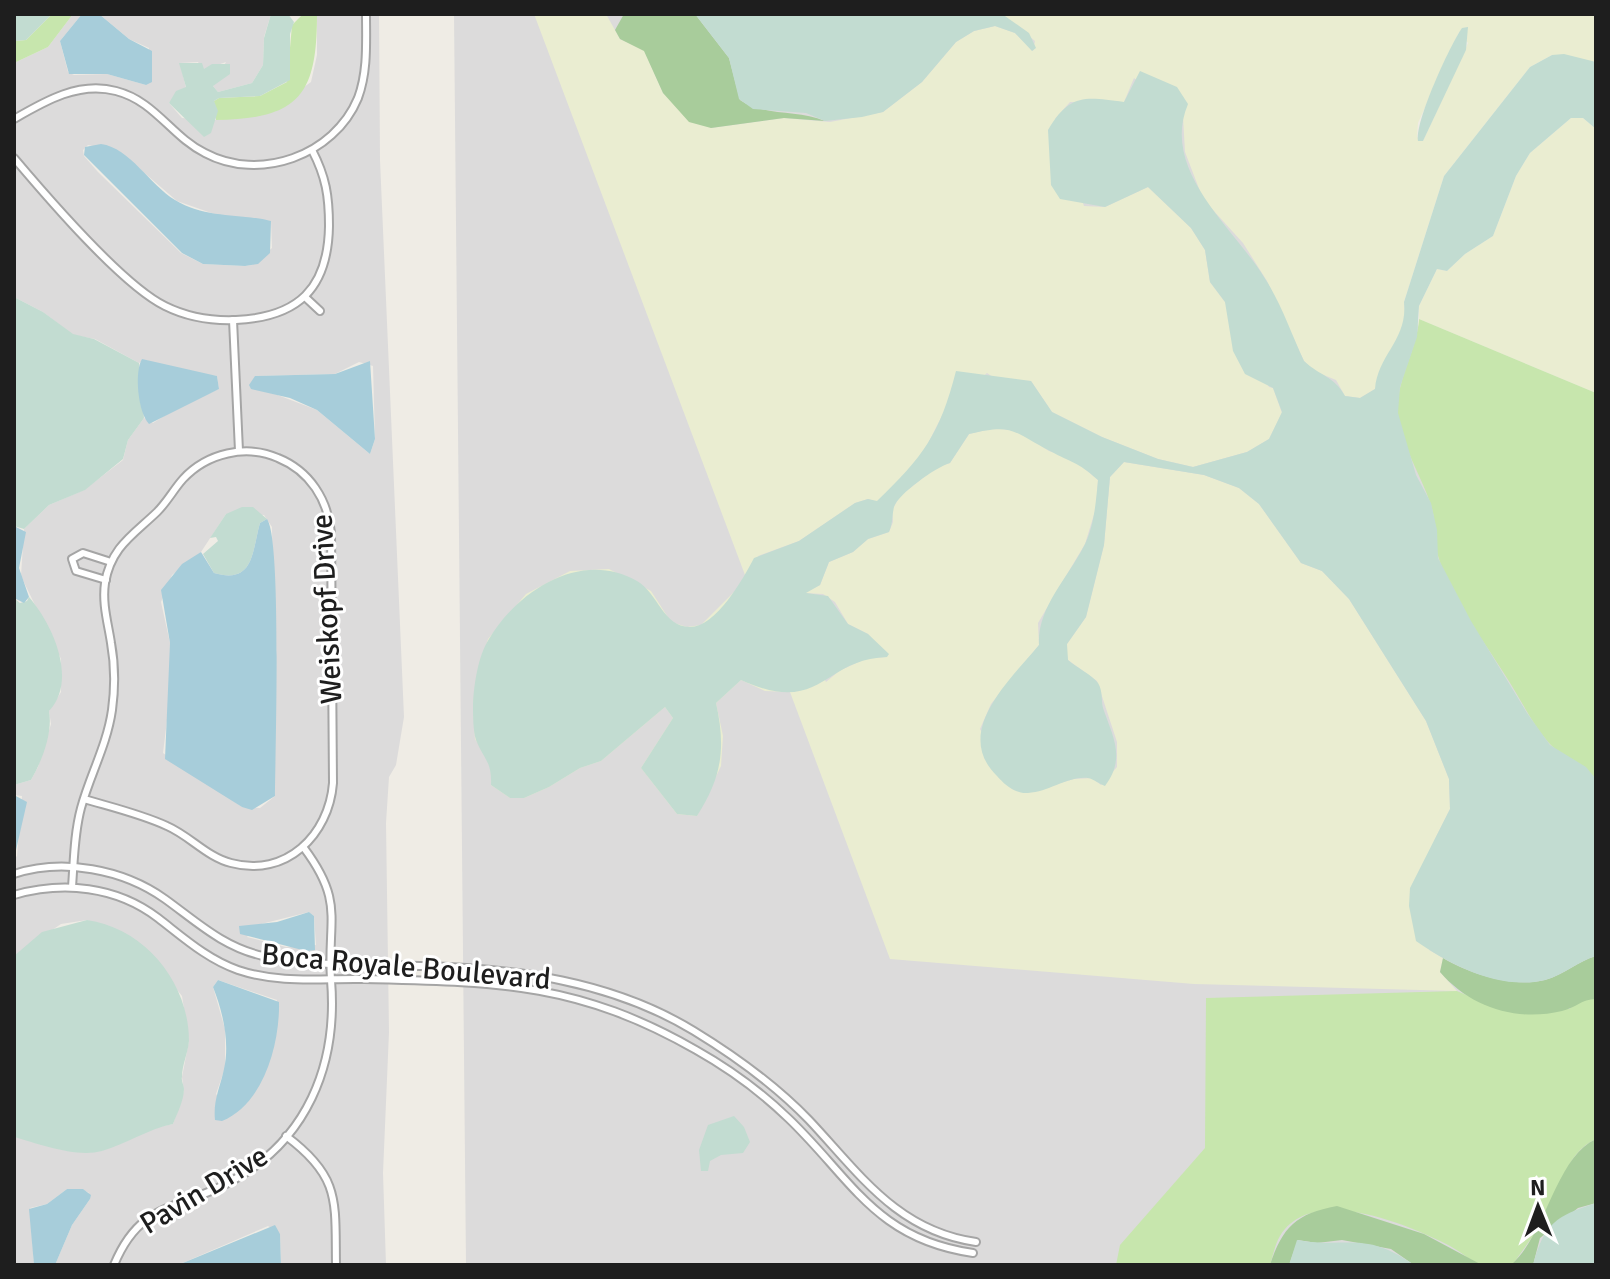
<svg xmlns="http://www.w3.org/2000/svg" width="1610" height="1279" viewBox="0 0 1610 1279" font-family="Signika,sans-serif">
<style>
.residential{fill:#dcdbdb;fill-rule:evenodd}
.farmland{fill:#eaedd1;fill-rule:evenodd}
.grass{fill:#c7e6ad}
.forest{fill:#a8cc9b}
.wetland{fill:#c2dcd1}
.water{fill:#a7cdda}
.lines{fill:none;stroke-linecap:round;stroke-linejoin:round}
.minor-casing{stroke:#a5a5a5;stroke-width:10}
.minor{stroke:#fff;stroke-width:6}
.labels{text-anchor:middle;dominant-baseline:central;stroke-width:6;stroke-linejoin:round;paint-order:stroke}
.street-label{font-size:30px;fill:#1e1e1e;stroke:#fff}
</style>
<rect width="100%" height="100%" fill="#efece5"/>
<!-- residential -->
<g class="residential">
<path d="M 73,14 L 82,14 L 60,41 L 68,72 L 74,75 L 107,74 L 146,85 L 149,48 L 129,39 L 99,14 L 271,14 L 264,37 L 263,65 L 252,83 L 218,92 L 213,86 L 226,62 L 203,70 L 198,62 L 180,63 L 186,88 L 169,103 L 182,118 L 216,120 L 268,113 L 311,82 L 317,55 L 317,14 L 379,14 L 380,160 L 404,717 L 396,765 L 389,777 L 386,823 L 389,1032 L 383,1173 L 386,1265 L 281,1265 L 280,1234 L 268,1226 L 178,1265 L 55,1265 L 72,1225 L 90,1199 L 89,1193 L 82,1189 L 67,1189 L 47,1204 L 30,1208 L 34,1265 L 14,1265 L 14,1137 L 101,1151 L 154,1128 L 173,1124 L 184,1091 L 182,1077 L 189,1041 L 182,996 L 140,944 L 87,920 L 61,924 L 14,956 L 14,859 L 17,856 L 22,796 L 14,795 L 14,785 L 31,780 L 38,767 L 51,724 L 49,711 L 61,692 L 61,659 L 21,576 L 24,529 L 49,505 L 84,490 L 123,460 L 128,440 L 144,418 L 153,423 L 180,406 L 219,389 L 217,376 L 191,373 L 145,360 L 139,363 L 95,339 L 73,335 L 43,312 L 14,297 L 14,63 L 48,47 ZM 88,145 L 119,151 L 177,201 L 217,215 L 271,221 L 272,248 L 252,265 L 244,266 L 203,264 L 181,253 L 98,172 L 84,156 L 83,150 ZM 359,362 L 373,366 L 375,439 L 370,454 L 317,410 L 275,394 L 255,376 L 335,374 ZM 226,514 L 264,515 L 272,527 L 275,796 L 260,808 L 242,807 L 163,753 L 171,687 L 170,643 L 161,602 L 172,575 L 201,552 ZM 309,912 L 314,916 L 316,945 L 286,947 L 247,937 L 257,925 ZM 218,980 L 277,1000 L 258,1086 L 234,1114 L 216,1094 L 225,1068 L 225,1029 L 213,987 Z"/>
<path d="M 454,14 L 1241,14 L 1596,639 L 1596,1265 L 466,1265 Z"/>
</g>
<!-- farmland -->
<g class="farmland">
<path d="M 534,14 L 606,14 L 620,39 L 644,50 L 663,93 L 711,128 L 784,118 L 830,122 L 883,112 L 922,82 L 956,42 L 974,31 L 995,26 L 1015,33 L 1033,51 L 1035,41 L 1002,14 L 1596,14 L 1596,62 L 1552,55 L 1530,67 L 1444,176 L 1404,302 L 1406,320 L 1375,389 L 1360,398 L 1345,396 L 1336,380 L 1314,371 L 1304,361 L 1267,281 L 1243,243 L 1203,199 L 1185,152 L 1183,117 L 1134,78 L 1124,102 L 1070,102 L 1055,119 L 1084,206 L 1105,207 L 1148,187 L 1191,228 L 1205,250 L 1210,282 L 1225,302 L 1269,387 L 1273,388 L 1282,413 L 1269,439 L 1247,452 L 1193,467 L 1158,459 L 1102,437 L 1052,412 L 1031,381 L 997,380 L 987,373 L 947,406 L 920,459 L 877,502 L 868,499 L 855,503 L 799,541 L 758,556 L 826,682 L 839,671 L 867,658 L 887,657 L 868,634 L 848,624 L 835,602 L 823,594 L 804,593 L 820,585 L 829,562 L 853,552 L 868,539 L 889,532 L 893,522 L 892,510 L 900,496 L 937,467 L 950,463 L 969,434 L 994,428 L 1019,431 L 1049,451 L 1074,460 L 1098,480 L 1096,508 L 1085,544 L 1038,623 L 1039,645 L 991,704 L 980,729 L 1012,789 L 1026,793 L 1074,779 L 1092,778 L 1101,785 L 1117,767 L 1117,742 L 1097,681 L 1068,660 L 1066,652 L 1067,644 L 1086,617 L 1104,545 L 1110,477 L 1124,462 L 1204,475 L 1239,488 L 1259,504 L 1301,563 L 1322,571 L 1349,599 L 1426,721 L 1449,779 L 1450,809 L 1434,841 L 1429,950 L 1443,958 L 1440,972 L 1457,991 L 1194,984 L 890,959 L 790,692 L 765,691 L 741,680 L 716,703 L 723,736 L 721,766 L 697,816 L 677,814 L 641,768 L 673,718 L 665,707 L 601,761 L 580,768 L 549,787 L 524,798 L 510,798 L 491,785 L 492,765 L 475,739 L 473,704 L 478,671 L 488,639 L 526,594 L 570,571 L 609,569 L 651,591 L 671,622 L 687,627 L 701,625 L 740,586 L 745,575 ZM 1459,32 L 1468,43 L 1423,141 L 1417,137 L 1418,123 Z"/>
<path d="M 1571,118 L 1583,118 L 1596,129 L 1596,393 L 1419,319 L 1419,306 L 1437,269 L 1447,271 L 1465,254 L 1493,236 L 1516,176 L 1530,153 Z"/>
</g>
<!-- grass -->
<g class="grass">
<path d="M 52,14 L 73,14 L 48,47 L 14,63 L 14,41 L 26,40 Z"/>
<path d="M 303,14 L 317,14 C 317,94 300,119 216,120 L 214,101 L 219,98 L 260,96 L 287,82 L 292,25 Z"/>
<path d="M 1419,319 L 1596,393 L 1596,779 C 1583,763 1561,757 1548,742 C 1531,722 1520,698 1505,675 C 1483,639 1452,601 1439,559 C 1433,543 1437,523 1431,505 C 1421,475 1402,447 1398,414 C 1395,381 1417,351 1419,319 Z"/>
<path d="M 1457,991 L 1483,1002 L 1569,1009 L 1583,999 L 1596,999 L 1596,1139 C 1564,1153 1560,1194 1543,1222 C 1533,1236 1523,1250 1513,1264 C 1505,1265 1491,1267 1482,1265 C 1472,1262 1461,1252 1450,1246 C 1409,1225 1312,1183 1280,1236 C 1275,1244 1273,1256 1270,1265 L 1116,1265 L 1120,1245 L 1205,1148 L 1206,998 Z"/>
</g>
<!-- forest -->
<g class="forest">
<path d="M 624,14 L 695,14 L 729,58 L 740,100 C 765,117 797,109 825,121 L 784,118 L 711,128 L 689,122 L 663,93 L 644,51 L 620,39 L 615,30 Z"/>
<path d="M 1596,956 L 1596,999 C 1581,999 1576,1008 1562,1011 C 1516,1022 1470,1007 1440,972 L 1443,958 C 1470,974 1513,988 1545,980 C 1564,975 1578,961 1596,956 Z"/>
<path d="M 1596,1139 L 1596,1203 L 1578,1208 L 1540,1238 L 1533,1265 L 1511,1265 C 1547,1233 1555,1158 1596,1139 Z"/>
<path d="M 1337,1206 L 1424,1234 L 1482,1265 L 1414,1265 L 1391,1249 L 1342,1240 L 1317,1243 L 1298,1240 L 1289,1265 L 1270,1265 C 1283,1226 1296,1214 1337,1206 Z"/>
</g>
<!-- wetland -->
<g class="wetland">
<path d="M 14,14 L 52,14 L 26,40 L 14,41 Z"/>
<path d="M 271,14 L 288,14 L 294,22 L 290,34 L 290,80 L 260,96 L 219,98 L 214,101 L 218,111 L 211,133 L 204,137 L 169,103 L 176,91 L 186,87 L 179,63 L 202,63 L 204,69 L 212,64 L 230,64 L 230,74 L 213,86 L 218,92 L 252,83 L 263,65 L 264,38 Z"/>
<path d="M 695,14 L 1002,14 L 1029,33 L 1036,48 L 1032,51 L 1015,33 L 995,26 L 974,31 L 956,42 L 922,82 L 883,112 L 862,117 L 825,121 L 806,113 L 753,109 L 739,99 L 729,58 Z"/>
<path d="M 1468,27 L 1466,50 L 1423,141 L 1418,141 C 1414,123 1450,45 1462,28 Z"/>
<path d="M 1564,54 L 1596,62 L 1596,129 L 1583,118 L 1571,118 L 1530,153 L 1516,176 L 1493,236 L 1465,254 L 1447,271 L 1437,269 L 1419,306 L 1417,337 L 1400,387 L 1398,413 L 1416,475 L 1431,503 L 1437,530 L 1438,558 L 1471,621 L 1527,713 L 1550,745 L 1586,767 L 1596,779 L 1596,956 C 1578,961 1564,975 1545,980 C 1501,991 1450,965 1416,941 L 1409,906 L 1410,888 L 1450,809 L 1449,779 L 1426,721 L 1349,599 L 1322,571 L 1301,563 L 1259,504 L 1239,488 L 1204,475 L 1124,462 L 1110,477 L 1104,545 L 1086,617 L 1067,644 L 1068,660 C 1076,667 1092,675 1098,683 C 1103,691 1101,700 1103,708 C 1113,737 1126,758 1105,786 C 1099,784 1094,779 1088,778 C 1068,776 1049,792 1028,793 C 1015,794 1005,785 997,776 C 952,732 1010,680 1039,645 C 1037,608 1067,579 1084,546 C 1094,527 1096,502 1098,480 C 1077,461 1072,463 1050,451 C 1013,432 1014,423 969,434 L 950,463 C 936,467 898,494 894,507 C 892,515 893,523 889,532 L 868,539 L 853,552 L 829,562 L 820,585 L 806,593 L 828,596 L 848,624 L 868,634 L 889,654 L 887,657 C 822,659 822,717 741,680 L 716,703 C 726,748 722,777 697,816 L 677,814 L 641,768 L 673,718 L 665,707 L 601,761 L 580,768 L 549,787 L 524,798 L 510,798 L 491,785 C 492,761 484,760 476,740 C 473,731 473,714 473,704 C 474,684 478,656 489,639 C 518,590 582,549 637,581 C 658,593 663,627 690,627 C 716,627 743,579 754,558 L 799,541 L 855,503 L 868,499 L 877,501 C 923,457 940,434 956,371 L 1031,381 L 1052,412 L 1102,437 L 1158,459 L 1193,467 L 1247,452 L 1269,439 L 1282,412 L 1273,388 L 1245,374 L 1233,351 L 1225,302 L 1210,282 L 1205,250 L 1191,228 L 1148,187 L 1105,207 L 1060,199 L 1051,185 L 1048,130 C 1070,93 1085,97 1124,102 L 1140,71 L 1177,87 L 1188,104 C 1160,170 1233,227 1264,277 C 1281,303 1291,333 1304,361 C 1321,377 1333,375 1345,396 L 1360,398 L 1375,389 C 1378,354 1408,340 1404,302 L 1444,176 L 1530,67 L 1552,55 Z"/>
<path d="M 14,297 L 43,312 L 73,334 L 94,339 L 139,363 L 144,418 L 128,440 L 123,459 L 85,490 L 49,505 L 24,529 L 14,526 Z"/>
<path d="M 242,507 L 253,507 L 267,519 L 260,523 C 252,550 255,585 214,573 L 203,554 L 218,541 L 216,537 L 210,538 L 226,514 Z"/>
<path d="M 29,597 C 53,625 78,680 49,711 C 53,733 42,761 31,780 L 14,785 L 14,598 L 20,603 L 27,601 Z"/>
<path d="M 87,920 C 144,928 189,982 189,1041 C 188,1053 182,1065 182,1077 C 181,1081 184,1085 184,1089 C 184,1100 177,1114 173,1124 C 148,1129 126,1144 102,1151 C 76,1158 39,1144 14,1137 L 14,956 L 42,932 Z"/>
<path d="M 734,1116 L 744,1127 L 750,1142 L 743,1153 L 721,1155 L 710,1161 L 708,1171 L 701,1171 L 699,1150 L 708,1125 Z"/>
<path d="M 1596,1203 L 1596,1265 L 1533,1265 C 1544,1223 1556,1216 1596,1203 Z"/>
<path d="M 1297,1240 C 1348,1249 1364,1230 1414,1265 L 1289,1265 Z"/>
</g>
<!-- water -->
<g class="water">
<path d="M 82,14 L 99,14 L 129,39 L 152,51 L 152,82 L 146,85 L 107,74 L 69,74 L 60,41 Z"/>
<path d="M 101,144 C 130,148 150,185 175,200 C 206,219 239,213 271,221 L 270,253 L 258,264 L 245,266 L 203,264 L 182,253 L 84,155 L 85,147 Z"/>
<path d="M 142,359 L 217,376 L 219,389 L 149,424 C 138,413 134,372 142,359 Z"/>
<path d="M 370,361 L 375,439 L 370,454 L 317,410 L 290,398 L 251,389 L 249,385 L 255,376 L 335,374 Z"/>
<path d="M 267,519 C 282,540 275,755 275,796 L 252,810 L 242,807 L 165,759 L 170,643 L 161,590 L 182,564 L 201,552 L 214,573 C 255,585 252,550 260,523 Z"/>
<path d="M 14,526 L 26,532 L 19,568 L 29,597 L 24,603 L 14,598 Z"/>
<path d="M 14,795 L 27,802 L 14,859 Z"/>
<path d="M 309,912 L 314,916 L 315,950 L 306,951 L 240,934 L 239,926 L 277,922 Z"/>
<path d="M 218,980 L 279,1002 C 280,1043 264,1104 222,1121 L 215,1120 C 213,1100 220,1088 224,1069 C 230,1043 223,1012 213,987 Z"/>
<path d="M 67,1189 L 83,1189 L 91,1195 L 90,1199 L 72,1225 L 55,1265 L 34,1265 L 29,1209 L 47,1204 Z"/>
<path d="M 275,1225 L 280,1234 L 281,1265 L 178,1265 Z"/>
</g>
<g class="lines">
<defs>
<g id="minor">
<path d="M 14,119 C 45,101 79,81 116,91 C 155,101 171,136 205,153 C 259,182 334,156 358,98 C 368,71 366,42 366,14"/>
<path d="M 14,158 C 47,197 122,285 165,306 C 187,317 211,321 236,320 C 298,317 328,289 329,226 C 329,196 326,177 312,150"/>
<path d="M 305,297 L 320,311"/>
<path d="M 233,320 L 239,451"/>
<path d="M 106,580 L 76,571 L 72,559 L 83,553 L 111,562"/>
<path d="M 14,874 C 63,858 123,869 165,899 C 197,922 223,947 263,956 C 314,967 369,964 420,966 C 515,968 612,981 694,1031 C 735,1056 776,1086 809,1120 C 859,1173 897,1231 976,1242"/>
<path d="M 72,887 C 74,861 74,834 81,808 C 90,775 107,745 112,710 C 115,688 115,665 111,643 C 108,623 102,604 105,583 C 111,547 133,535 157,512 C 167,502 174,489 183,479 C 207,453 246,444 278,458 C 310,471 328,500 331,533 L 333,783 C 329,835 286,878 231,863 C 207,857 190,836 167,826 C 141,814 111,807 84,799"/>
<path d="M 14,895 C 63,881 116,886 158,918 C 184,938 207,959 238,970 C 280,984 322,978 364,979 C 496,982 577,982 696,1050 C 728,1068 761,1092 788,1118 C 851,1178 875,1239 973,1253"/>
<path d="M 286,1136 C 341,1177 335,1201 336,1265"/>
<path d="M 114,1265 C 140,1202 177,1210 228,1183 C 307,1142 338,1065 331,980 C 327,919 345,903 304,848"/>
</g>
</defs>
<!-- minor casing -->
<use href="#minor" class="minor-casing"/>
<!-- minor -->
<use href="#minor" class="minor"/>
</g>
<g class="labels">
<!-- street labels -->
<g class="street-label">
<text transform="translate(327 609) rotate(-93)">Weiskopf Drive</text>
<text transform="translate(406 967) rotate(5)">Boca Royale Boulevard</text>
<text transform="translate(204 1190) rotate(-31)">Pavin Drive</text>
</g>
</g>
<!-- border -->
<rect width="1610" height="1279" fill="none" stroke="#1e1e1e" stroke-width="32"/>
<!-- north arrow -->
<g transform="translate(1538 1207) rotate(359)" stroke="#ffffff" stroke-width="6" paint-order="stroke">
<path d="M0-6L14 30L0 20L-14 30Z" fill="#1e1e1e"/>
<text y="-12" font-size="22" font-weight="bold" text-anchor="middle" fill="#1e1e1e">N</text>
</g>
</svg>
